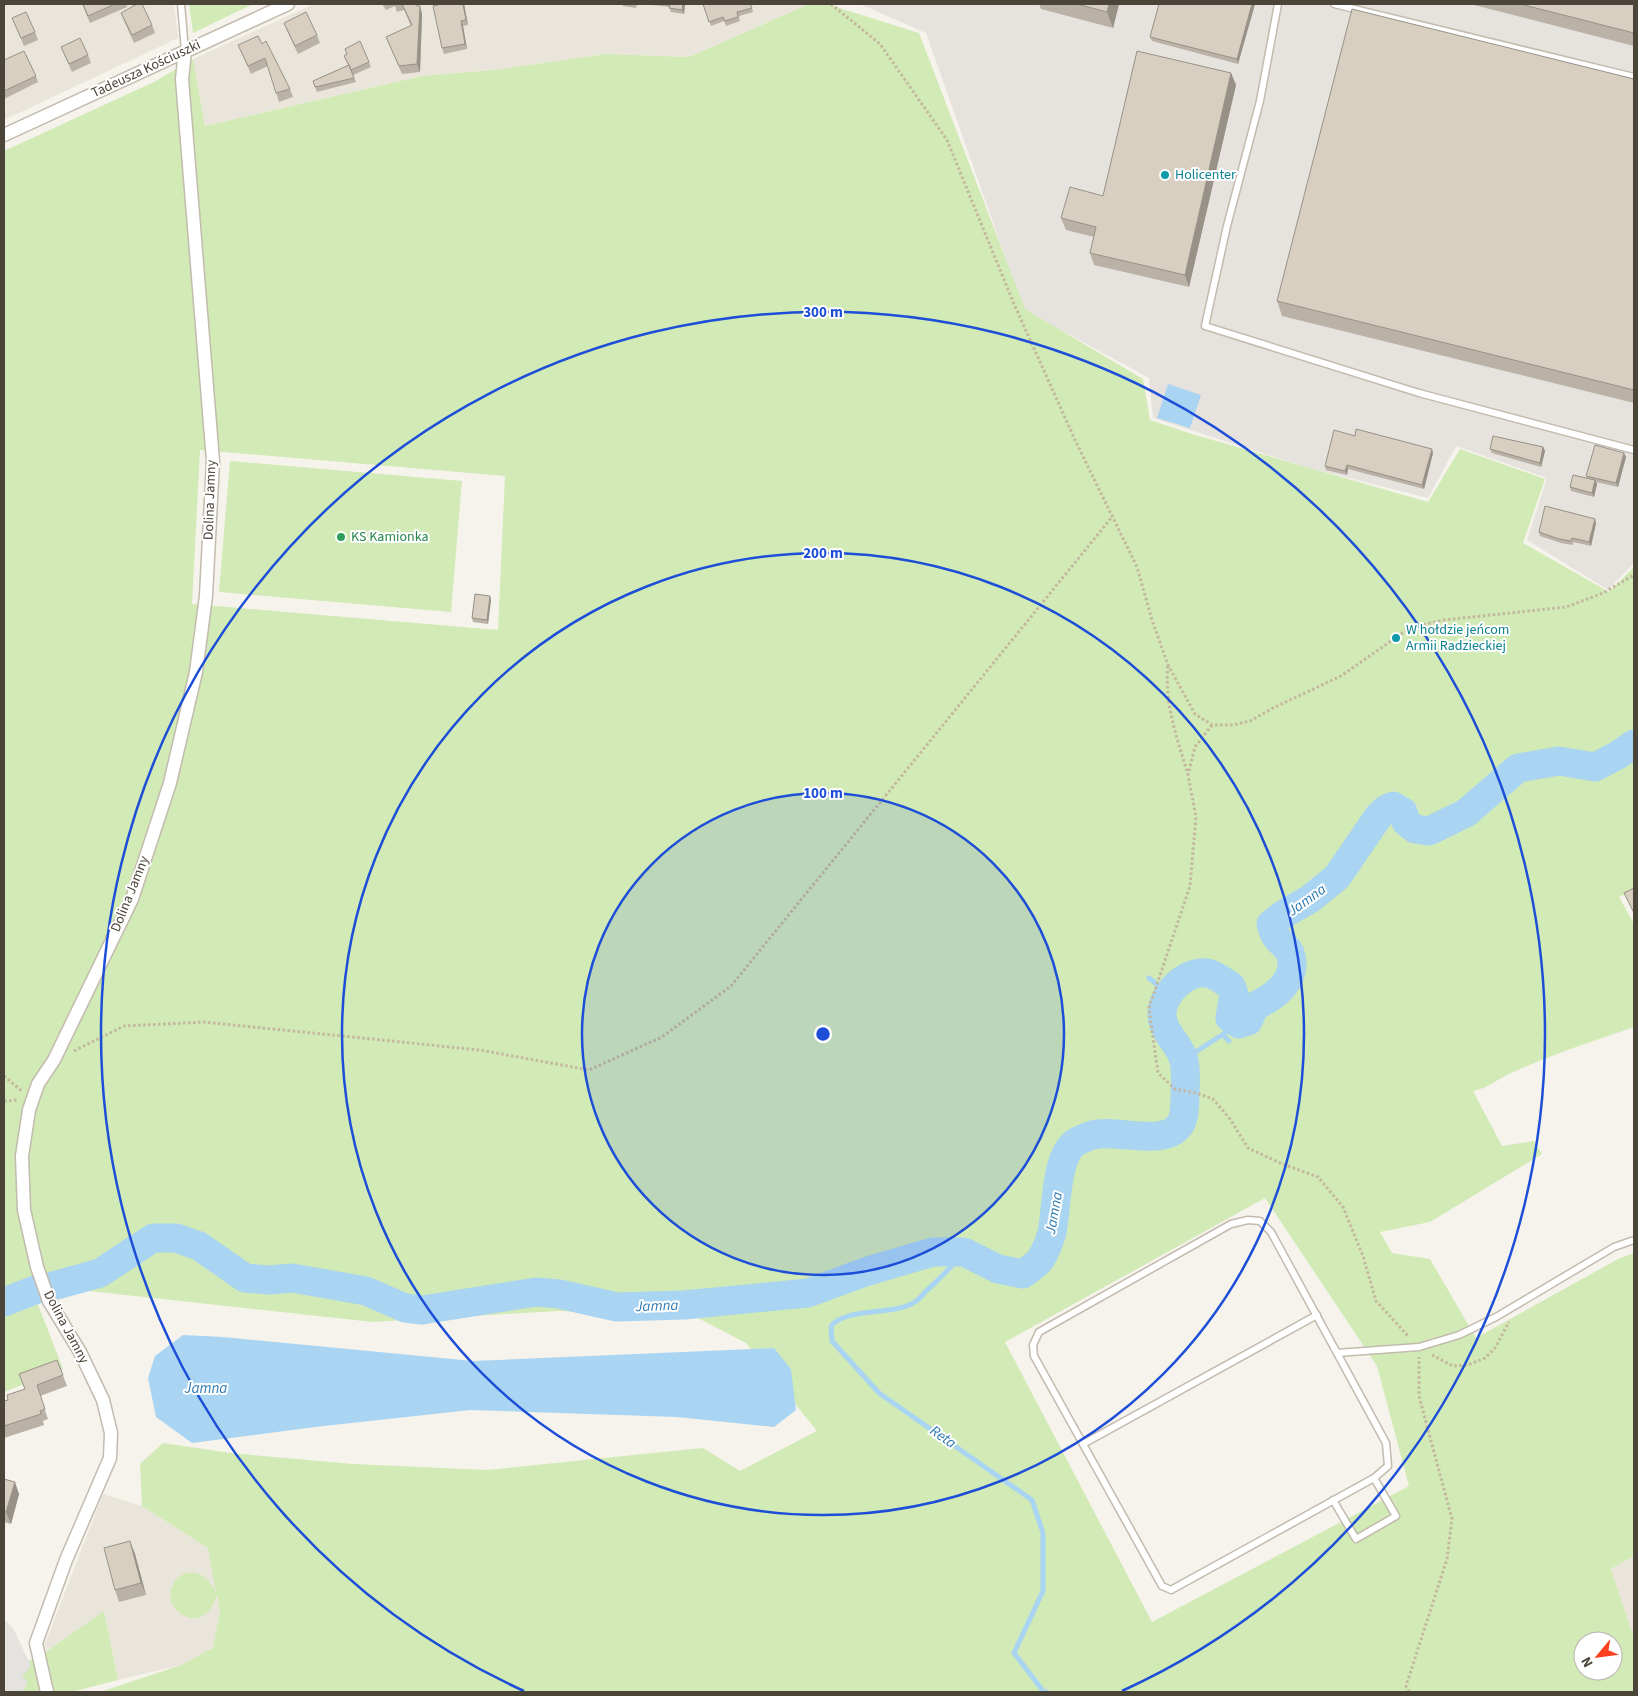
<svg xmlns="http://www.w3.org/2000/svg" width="1638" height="1696" viewBox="0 0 1638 1696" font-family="'Source Sans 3',sans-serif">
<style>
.residential{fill:#eae5da}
.industrial{fill:#e6e2dd}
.green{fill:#d2eab5;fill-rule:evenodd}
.parking{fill:#e5e3e0}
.water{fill:#a9d4f2}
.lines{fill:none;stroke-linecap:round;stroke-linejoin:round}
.stream{stroke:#a9d4f2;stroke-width:5}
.river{stroke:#a9d4f2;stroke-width:29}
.service-casing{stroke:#c2bbae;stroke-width:9}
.minor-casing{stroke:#c2bbae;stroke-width:15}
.path{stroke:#c4b79f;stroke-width:3;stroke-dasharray:2.5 2.5;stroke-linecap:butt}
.service{stroke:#fff;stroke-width:6}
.minor{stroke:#fff;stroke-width:12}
.wall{fill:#bab2a6}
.shaded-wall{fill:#979187}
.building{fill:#d8cfc1;stroke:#979187}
.ring{fill:none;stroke:#1d4ed8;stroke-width:2.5}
.culture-dot{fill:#0f9aa8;stroke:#fff;stroke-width:2}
.leisure-dot{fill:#2e9e5b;stroke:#fff;stroke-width:2}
.labels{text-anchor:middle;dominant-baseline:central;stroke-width:4;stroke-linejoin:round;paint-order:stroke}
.street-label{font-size:14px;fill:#4b4439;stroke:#fff}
.culture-label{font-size:14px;fill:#0d838f;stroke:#fff;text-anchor:start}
.leisure-label{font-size:14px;fill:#27864d;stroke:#fff;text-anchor:start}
.water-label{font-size:15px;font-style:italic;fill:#2e7ab2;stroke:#fff}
.centre{fill:#1d4ed8;stroke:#fff;stroke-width:2.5}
.ring-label{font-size:15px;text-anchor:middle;font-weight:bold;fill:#1d4ed8;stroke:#fff;stroke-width:4;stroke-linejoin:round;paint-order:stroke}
</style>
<rect width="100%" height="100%" fill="#f6f3ec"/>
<!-- residential -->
<g class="residential">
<path d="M 4,4 L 174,4 L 178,38 L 4,120 Z"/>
<path d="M 314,4 L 809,4 L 689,57 L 606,54 L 494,70 L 422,76 L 205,126 L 193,59 Z"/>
<path d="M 103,1494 L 142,1506 L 208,1548 L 220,1610 L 213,1649 L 181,1665 L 118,1680 L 104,1612 L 46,1651 L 45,1644 Z"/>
<path d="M 1634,1556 L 1634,1638 L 1611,1569 Z"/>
</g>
<!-- industrial -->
<path class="industrial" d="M 860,4 L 1634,4 L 1634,563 L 1608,590 L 1527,540 L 1547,478 L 1456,446 L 1428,498 L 1309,468 L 1153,418 L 1149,378 L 1024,310 L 926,33 Z"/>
<!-- green -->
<g class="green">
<path d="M 189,4 L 253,4 L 193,33 Z"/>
<path d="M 809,4 L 827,4 L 919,33 L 1025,309 L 1143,379 L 1150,420 L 1192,434 L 1428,502 L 1460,449 L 1545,479 L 1523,543 L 1609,592 L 1634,567 L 1634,890 L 1619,897 L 1634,924 L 1634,1027 C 1593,1041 1551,1055 1511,1073 C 1499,1078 1487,1089 1473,1091 L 1502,1146 L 1534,1141 L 1542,1154 L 1430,1222 L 1380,1232 L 1392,1253 L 1430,1259 L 1476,1338 L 1618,1259 L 1634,1253 L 1634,1556 L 1611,1569 L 1634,1638 L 1634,1692 L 100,1692 L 181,1665 L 213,1648 L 220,1610 L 217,1595 C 213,1606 208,1617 195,1618 C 190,1619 185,1616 181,1614 C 150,1592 194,1545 216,1593 L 208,1548 L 142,1506 L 140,1464 L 163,1443 L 230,1453 L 353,1464 L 487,1470 L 703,1448 L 740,1471 L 817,1431 L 746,1343 L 692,1315 L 558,1311 L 373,1322 L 25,1284 L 4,1293 L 4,151 L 154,82 L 193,59 L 205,126 L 422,76 L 494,70 L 606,54 L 689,57 ZM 200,450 L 505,476 L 498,630 L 192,604 ZM 1265,1198 L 1377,1366 L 1409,1486 L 1152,1622 L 1005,1342 ZM 1583,1641 L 1613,1641 L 1613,1671 L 1583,1671 Z"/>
<path d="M 230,461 L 462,481 L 451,612 L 219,592 Z"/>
<path d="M 37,1302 L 63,1369 L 4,1392 L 4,1313 Z"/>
<path d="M 104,1611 L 118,1680 L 71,1692 L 4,1692 L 4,1662 L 34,1660 Z"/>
</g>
<!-- parking -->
<path class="parking" d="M 4,1619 L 13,1628 L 31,1666 L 22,1677 L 28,1682 L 22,1692 L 4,1692 Z"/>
<!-- water -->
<g class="water">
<path d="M 1168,384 L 1201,395 L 1190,428 L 1157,418 Z"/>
<path d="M 183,1335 L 223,1337 L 473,1361 L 774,1348 L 791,1369 L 796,1410 L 774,1427 L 677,1417 L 470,1410 L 315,1427 L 192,1443 L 156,1417 L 148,1378 L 155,1356 Z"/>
</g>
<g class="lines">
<!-- stream -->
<g class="stream">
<path d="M 1149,978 L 1169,994"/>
<path d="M 1223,1035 L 1229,1041"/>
<path d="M 1183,1060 L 1239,1024"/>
<path d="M 964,1252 C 952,1266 940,1279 926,1291 C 923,1295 919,1299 915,1302 C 893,1316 847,1307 831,1326 L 832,1341 L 879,1393 L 1032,1500 L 1043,1533 L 1043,1591 L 1014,1653 L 1044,1692 L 1047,1692"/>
</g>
<!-- river -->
<g class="river">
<path d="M 53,1286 L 100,1273 L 153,1238 L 176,1238 L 199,1246 L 245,1278 L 269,1280 L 292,1278 L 366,1291 L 405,1308 L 422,1310 L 536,1292 L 559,1294 L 617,1307 L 684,1305 L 808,1293 L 868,1271 L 933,1252 L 964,1252 L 998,1269 L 1023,1274 C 1028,1270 1036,1265 1040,1260 C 1045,1252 1050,1240 1052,1232 C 1057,1209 1055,1156 1076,1142 C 1080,1140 1088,1136 1093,1135 C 1117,1128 1173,1151 1183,1118 C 1185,1112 1186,1077 1185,1069 C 1185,1064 1183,1056 1180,1051 C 1173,1038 1163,1030 1162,1015 C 1161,993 1189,967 1211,974 C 1218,977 1225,982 1231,986 L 1234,994 L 1230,1018 L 1239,1024 L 1248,1021 L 1255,1006 C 1275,997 1299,979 1290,953 C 1287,946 1278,941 1275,935 C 1273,932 1272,927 1271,924 L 1284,914 L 1310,899 L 1337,877 L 1378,817 L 1385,810 L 1393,806 L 1403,812 L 1406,822 L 1415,829 L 1429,831 L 1466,813 L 1518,768 L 1559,761 L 1595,767 L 1618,755 L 1634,744"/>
<path d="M 4,1302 L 35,1290"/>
</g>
<defs>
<g id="service">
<path d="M 181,4 L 185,51"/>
<path d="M 1278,4 L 1260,101 L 1227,226 L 1205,326 L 1419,393 L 1634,450"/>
<path d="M 1334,4 L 1634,77"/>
<path d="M 1337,1353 L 1271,1232 L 1260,1221 L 1248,1220 L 1231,1224 L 1039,1332 L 1033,1345 L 1034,1356 L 1162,1586 L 1171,1590 L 1374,1478 L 1388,1466 L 1386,1443 L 1337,1353 L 1419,1347 L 1459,1335 L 1496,1317 L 1614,1247 L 1634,1240"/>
<path d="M 1083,1444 L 1317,1315"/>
<path d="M 1333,1500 L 1356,1539 L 1396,1516 L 1374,1478"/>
</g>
<g id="minor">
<path d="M 4,135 L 288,4"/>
<path d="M 47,1692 L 36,1643 L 66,1560 L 110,1458 L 111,1433 L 103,1400 L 80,1352 L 49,1301 L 37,1267 L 24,1210 L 22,1156 L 29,1110 L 38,1084 L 54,1060 L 132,899 L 170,783 L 196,672 L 206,596 L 213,461 L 182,79 L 185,51"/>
</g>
</defs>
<!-- service casing -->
<use href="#service" class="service-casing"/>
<!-- minor casing -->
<use href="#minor" class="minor-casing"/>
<!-- path -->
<g class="path">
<path d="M 831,4 L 880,44 L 947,140 L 1014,304 L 1076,442 L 1137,567 L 1152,620 L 1168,665 L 1195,714 L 1212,725 L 1233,725 L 1250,721 L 1273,708 L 1341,676 L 1411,627 L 1444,620 L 1566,607 L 1603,593 L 1634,575"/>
<path d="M 1168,666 C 1164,703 1177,739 1188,774"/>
<path d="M 1212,725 L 1195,747 L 1188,775 L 1196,817 L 1190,886 L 1149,1008 L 1158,1073 L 1175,1089 L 1196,1093 L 1213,1099 L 1230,1119 L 1248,1148 L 1280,1163 L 1318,1177 L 1343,1207 L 1363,1256 L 1376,1301 L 1409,1337"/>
<path d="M 74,1051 L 124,1026 L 203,1022 L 480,1050 L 589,1070 L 662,1037 L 731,986 L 1112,517"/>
<path d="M 4,1076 L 23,1092"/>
<path d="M 4,1101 L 19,1100"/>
<path d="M 1432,1355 L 1453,1366 L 1468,1365 L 1485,1358 L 1495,1348 L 1509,1322"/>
<path d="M 1409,1692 L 1406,1686 L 1447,1559 L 1452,1519 L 1419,1396 L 1419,1357"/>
</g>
<!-- service -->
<use href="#service" class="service"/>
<!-- minor -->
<use href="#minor" class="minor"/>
</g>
<!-- wall -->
<g class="wall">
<path d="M 82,4 L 126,4 L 127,7 L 90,23 Z"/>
<path d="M 382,4 L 416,4 L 417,6 L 420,6 L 422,14 L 420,72 L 402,74 L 386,37 L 411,26 L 404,10 L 397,12 L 395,6 L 386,10 Z"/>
<path d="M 442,4 L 464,4 L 468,25 L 463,26 L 467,49 L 444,54 L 442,48 Z"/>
<path d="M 622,4 L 637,4 L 636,8 L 623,6 Z"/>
<path d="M 644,4 L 685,4 L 684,14 L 671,12 L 669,7 Z"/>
<path d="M 703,4 L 751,4 L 753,12 L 739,16 L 740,21 L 726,26 L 724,21 L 711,26 Z"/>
<path d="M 1039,4 L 1119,4 L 1113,28 L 1041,9 Z"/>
<path d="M 1255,4 L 1238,64 L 1152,41 L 1150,37 Z"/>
<path d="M 1470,4 L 1634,4 L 1634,46 Z"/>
<path d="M 121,13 L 152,25 L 155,33 L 134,43 L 124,21 Z"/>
<path d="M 12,18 L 35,32 L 38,40 L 24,46 Z"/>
<path d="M 284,23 L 317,35 L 320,43 L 298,54 L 287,31 Z"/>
<path d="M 262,44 L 290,89 L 293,97 L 279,102 L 268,66 L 251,74 L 238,45 Z"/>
<path d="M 61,47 L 88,55 L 91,63 L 72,72 Z"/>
<path d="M 345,49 L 369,62 L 371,67 L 353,75 L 356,82 L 317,92 L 313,81 L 348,65 L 344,56 L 347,54 Z"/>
<path d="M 4,60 L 36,76 L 38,82 L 4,99 Z"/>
<path d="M 1231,73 L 1236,85 L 1189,287 L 1094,265 L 1090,253 L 1094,237 L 1066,230 L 1061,218 L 1103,196 Z"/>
<path d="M 1634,79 L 1634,403 L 1282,316 L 1277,301 Z"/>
<path d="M 1355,436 L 1433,453 L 1424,489 L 1348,469 L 1347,475 L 1326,470 L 1325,466 Z"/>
<path d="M 1543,447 L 1545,451 L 1541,467 L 1492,453 L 1490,449 Z"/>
<path d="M 1626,457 L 1618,487 L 1596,482 L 1597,484 L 1594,497 L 1571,491 L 1570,487 L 1587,478 L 1586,476 Z"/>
<path d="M 1596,523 L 1591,546 L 1573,542 L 1573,545 L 1561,543 L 1540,536 L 1539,532 Z"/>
<path d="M 490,596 L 491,600 L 488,624 L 473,622 L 472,618 Z"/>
<path d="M 57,1360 L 67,1386 L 40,1396 L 48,1419 L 43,1421 L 44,1425 L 4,1438 L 4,1401 L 8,1400 L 25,1390 Z"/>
<path d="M 4,1479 L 19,1494 L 11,1524 L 4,1522 Z"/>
<path d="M 130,1541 L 135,1554 L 146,1595 L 119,1602 L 115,1590 Z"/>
</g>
<!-- shaded-wall -->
<g class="shaded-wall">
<path d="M 463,4 L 464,4 L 468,25 L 466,20 Z"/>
<path d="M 683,4 L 685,4 L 684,14 L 682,10 Z"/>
<path d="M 1109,4 L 1119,4 L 1113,28 L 1107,12 Z"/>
<path d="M 1252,4 L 1255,4 L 1238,64 L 1237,59 Z"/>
<path d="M 420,6 L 422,14 L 420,72 L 417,64 Z"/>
<path d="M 461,21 L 463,26 L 467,49 L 465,44 Z"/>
<path d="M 1231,73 L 1236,85 L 1189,287 L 1185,275 Z"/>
<path d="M 1543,447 L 1545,451 L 1541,467 L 1540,463 Z"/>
<path d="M 1432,449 L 1433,453 L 1424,489 L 1422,485 Z"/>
<path d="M 1624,453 L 1626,457 L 1618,487 L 1616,483 Z"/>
<path d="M 1347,465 L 1348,469 L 1347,475 L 1345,471 Z"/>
<path d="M 1595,480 L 1597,484 L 1594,497 L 1592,493 Z"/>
<path d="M 1595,519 L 1596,523 L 1591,546 L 1589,542 Z"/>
<path d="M 490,596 L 491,600 L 488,624 L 487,620 Z"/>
<path d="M 15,1482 L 19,1494 L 11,1524 L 6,1512 Z"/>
<path d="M 130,1541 L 135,1554 L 146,1595 L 141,1583 Z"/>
</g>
<!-- building -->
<g class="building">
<path d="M 83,4 L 115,4 L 88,16 Z"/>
<path d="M 137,4 L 142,4 L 152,25 L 132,35 L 121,13 Z"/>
<path d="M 402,4 L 416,4 L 417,6 L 420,6 L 417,64 L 399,66 L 386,37 L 412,25 Z"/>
<path d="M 442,4 L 463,4 L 466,20 L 461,21 L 465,44 L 442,48 L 433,6 Z"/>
<path d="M 670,4 L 683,4 L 682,10 L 669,8 Z"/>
<path d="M 703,4 L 750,4 L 752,8 L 737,12 L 738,17 L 725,21 L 723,17 L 709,22 Z"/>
<path d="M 1077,4 L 1109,4 L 1107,12 Z"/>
<path d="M 1159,4 L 1252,4 L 1237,59 L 1150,37 Z"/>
<path d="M 1520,4 L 1634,4 L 1634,33 Z"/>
<path d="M 1352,9 L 1634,79 L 1634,390 L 1277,301 Z"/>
<path d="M 26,12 L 35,32 L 21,38 L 12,18 Z"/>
<path d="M 306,12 L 317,35 L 295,46 L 284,23 Z"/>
<path d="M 258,36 L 262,44 L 266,41 L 290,89 L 276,93 L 265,58 L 248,66 L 238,45 Z"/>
<path d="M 80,38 L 88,55 L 69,64 L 61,47 Z"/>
<path d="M 360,41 L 369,62 L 351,70 L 349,65 L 354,78 L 315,87 L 313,81 L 349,65 L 344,56 L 347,54 L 345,49 Z"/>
<path d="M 24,51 L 36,76 L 4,91 L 4,60 Z"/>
<path d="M 1137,51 L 1231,73 L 1185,275 L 1090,253 L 1096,227 L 1061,218 L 1070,187 L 1103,196 Z"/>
<path d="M 1356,429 L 1432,449 L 1422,485 L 1347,465 L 1345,471 L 1325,466 L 1334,430 L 1355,436 Z"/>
<path d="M 1493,436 L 1543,447 L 1540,463 L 1490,449 Z"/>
<path d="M 1595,445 L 1624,453 L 1616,483 L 1586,476 Z"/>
<path d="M 1573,475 L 1595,480 L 1592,493 L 1570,487 Z"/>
<path d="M 1545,506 L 1595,519 L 1589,542 L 1572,538 L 1571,541 L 1559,539 L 1539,532 Z"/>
<path d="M 475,594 L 490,596 L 487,620 L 472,618 Z"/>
<path d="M 1634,888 L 1634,913 L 1624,893 Z"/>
<path d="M 57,1360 L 63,1375 L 37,1385 L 45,1409 L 40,1411 L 41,1414 L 4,1426 L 4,1401 L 8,1400 L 7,1395 L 25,1389 L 19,1374 Z"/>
<path d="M 4,1479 L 15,1482 L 6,1512 L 4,1511 Z"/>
<path d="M 130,1541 L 141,1583 L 115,1590 L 104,1548 Z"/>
</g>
<!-- distance rings -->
<circle cx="823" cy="1034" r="241" fill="#1d4ed8" fill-opacity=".12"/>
<g class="ring">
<circle cx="823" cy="1034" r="241"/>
<circle cx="823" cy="1034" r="481"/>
<path d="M524 1691A722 722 0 1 1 1122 1691"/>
</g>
<!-- markers -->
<g class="culture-dot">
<circle cx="1165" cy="175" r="5"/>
<circle cx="1396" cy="638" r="5"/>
</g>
<circle class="leisure-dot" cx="341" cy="537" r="5"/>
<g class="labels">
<!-- street labels -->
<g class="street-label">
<text transform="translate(146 69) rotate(-25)">Tadeusza Kościuszki</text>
<text transform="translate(210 500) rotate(-88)">Dolina Jamny</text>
<text transform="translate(130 894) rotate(-68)">Dolina Jamny</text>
<text transform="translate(66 1327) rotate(62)">Dolina Jamny</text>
</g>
<!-- culture labels -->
<g class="culture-label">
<text x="1175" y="175">Holicenter</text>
<text x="1406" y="630">W hołdzie jeńcom<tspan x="1406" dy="16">Armii Radzieckiej</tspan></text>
</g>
<!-- leisure labels -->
<g class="leisure-label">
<text x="351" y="537">KS Kamionka</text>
</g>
<!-- water labels -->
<g class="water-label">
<text transform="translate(1307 900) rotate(-36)">Jamna</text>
<text transform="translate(1054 1213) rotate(-80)">Jamna</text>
<text transform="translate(657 1306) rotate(-2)">Jamna</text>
<text x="206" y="1388">Jamna</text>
<text transform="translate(943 1437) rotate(35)">Reta</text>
</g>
</g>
<circle cx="823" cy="1034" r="8" class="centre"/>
<g class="ring-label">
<text x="823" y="317">300 m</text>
<text x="823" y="558">200 m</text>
<text x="823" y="798">100 m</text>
</g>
<!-- border -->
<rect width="1638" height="1696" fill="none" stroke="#4b4439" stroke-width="10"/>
<!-- north arrow -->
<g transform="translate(1598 1656) rotate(241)"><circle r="24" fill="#ffffff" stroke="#b7b4b0"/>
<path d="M0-4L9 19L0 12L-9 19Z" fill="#fc3f1d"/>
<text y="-8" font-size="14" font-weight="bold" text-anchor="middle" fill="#4b4439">N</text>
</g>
</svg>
